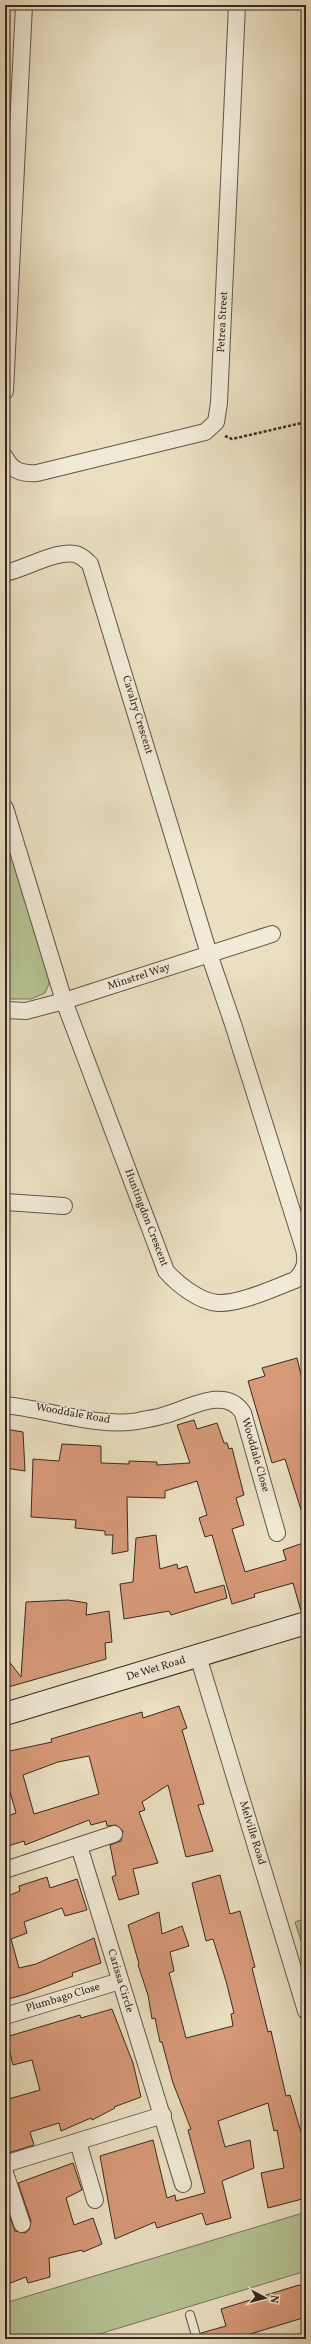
<svg xmlns="http://www.w3.org/2000/svg" width="311" height="2344" viewBox="0 0 311 2344" font-family="Vollkorn,serif">
<style>
.green{fill:#b5c293;stroke:#76765b}
.building{fill:#d79978;stroke:#362923;fill-rule:evenodd}
.lines{fill:none;stroke-linecap:round;stroke-linejoin:round}
.lane-casing{stroke:#63564a;stroke-width:10}
.street-casing{stroke:#63564a;stroke-width:18}
.secondary-casing{stroke:#362923;stroke-width:24}
.path{stroke:#362923;stroke-width:2.5;stroke-dasharray:3 2;stroke-linecap:butt}
.lane{stroke:#f1ead6;stroke-width:8}
.street{stroke:#f1ead6;stroke-width:16}
.secondary{stroke:#f1ead6;stroke-width:22}
.labels{text-anchor:middle;dominant-baseline:central;stroke-width:3;stroke-linejoin:round;paint-order:stroke}
.street-label{font-size:11px;fill:#362923;stroke:#f1ead6}
</style>
<rect width="100%" height="100%" fill="#eadfc0"/>
<filter id="stains"><feTurbulence type="fractalNoise" baseFrequency=".005" numOctaves="4"/><feColorMatrix values="0 0 0 0 .2 0 0 0 0 .09 0 0 0 0 .02 0 0 0 .5 -.17"/></filter>
<radialGradient id="worn" r=".72"><stop offset=".6" stop-color="#630" stop-opacity="0"/><stop offset="1" stop-color="#630" stop-opacity=".3"/></radialGradient>
<!-- green -->
<g class="green">
<path d="M 5,835 L 49,978 L 49,984 L 45,993 L 31,999 L 5,999 Z"/>
<path d="M 306,1918 L 306,1943 L 302,1944 L 295,1922 Z"/>
<path d="M 306,2212 L 306,2271 L 83,2339 L 5,2339 L 5,2303 Z"/>
</g>
<!-- building -->
<g class="building">
<path d="M 297,1358 L 302,1379 L 306,1378 L 306,1515 L 303,1516 L 285,1459 L 272,1463 L 248,1381 L 265,1376 L 262,1368 Z"/>
<path d="M 194,1420 L 197,1429 L 217,1423 L 224,1443 L 227,1443 L 229,1449 L 232,1448 L 244,1495 L 236,1498 L 244,1525 L 232,1529 L 245,1572 L 286,1560 L 283,1550 L 306,1542 L 306,1611 L 301,1611 L 293,1583 L 254,1594 L 255,1597 L 232,1604 L 212,1535 L 205,1537 L 199,1518 L 207,1515 L 197,1481 L 165,1491 L 165,1498 L 127,1497 L 128,1551 L 112,1554 L 113,1535 L 105,1535 L 105,1531 L 75,1528 L 76,1520 L 31,1517 L 33,1459 L 59,1461 L 62,1444 L 101,1446 L 101,1463 L 129,1464 L 129,1461 L 157,1462 L 157,1465 L 190,1463 L 177,1425 Z"/>
<path d="M 5,1429 L 23,1432 L 25,1471 L 5,1468 Z"/>
<path d="M 156,1535 L 160,1569 L 177,1564 L 178,1569 L 187,1566 L 195,1593 L 224,1585 L 227,1598 L 171,1615 L 169,1611 L 124,1619 L 120,1584 L 133,1582 L 136,1538 Z"/>
<path d="M 68,1600 L 87,1603 L 86,1615 L 109,1611 L 112,1642 L 105,1643 L 106,1659 L 5,1688 L 5,1656 L 21,1677 L 26,1602 Z"/>
<path d="M 179,1706 L 187,1728 L 182,1730 L 204,1804 L 198,1805 L 213,1851 L 186,1857 L 168,1785 L 142,1802 L 145,1810 L 139,1812 L 158,1863 L 133,1869 L 139,1894 L 119,1900 L 112,1877 L 116,1875 L 110,1845 L 121,1841 L 123,1831 L 116,1825 L 107,1826 L 106,1821 L 91,1825 L 89,1820 L 25,1845 L 24,1841 L 5,1847 L 5,1817 L 16,1813 L 5,1774 L 5,1752 L 52,1742 L 51,1739 L 142,1712 L 143,1718 ZM 89,1756 L 99,1794 L 34,1814 L 23,1775 L 58,1762 Z"/>
<path d="M 220,1875 L 230,1914 L 240,1911 L 255,1967 L 252,1968 L 268,2032 L 271,2031 L 286,2096 L 290,2095 L 301,2132 L 303,2131 L 306,2151 L 301,2152 L 306,2172 L 306,2198 L 268,2208 L 261,2173 L 284,2168 L 277,2130 L 274,2131 L 268,2103 L 218,2121 L 225,2147 L 250,2140 L 254,2168 L 222,2181 L 231,2218 L 206,2225 L 202,2213 L 157,2228 L 155,2222 L 115,2239 L 100,2156 L 153,2140 L 167,2198 L 175,2195 L 176,2201 L 205,2193 L 188,2130 L 191,2129 L 173,2083 L 162,2042 L 160,2042 L 155,2018 L 152,2019 L 148,1995 L 138,1965 L 139,1964 L 128,1925 L 159,1912 L 162,1934 L 182,1926 L 189,1946 L 170,1952 L 174,1971 L 169,1973 L 186,2038 L 233,2026 L 231,2014 L 234,2013 L 226,1981 L 213,1939 L 206,1941 L 192,1883 Z"/>
<path d="M 47,1877 L 50,1888 L 77,1879 L 87,1910 L 65,1916 L 62,1908 L 24,1922 L 27,1933 L 11,1939 L 19,1968 L 36,1964 L 94,1938 L 101,1963 L 72,1973 L 73,1976 L 26,1994 L 5,2000 L 5,1897 L 20,1891 L 19,1886 Z"/>
<path d="M 112,2009 L 133,2063 L 141,2097 L 114,2107 L 115,2108 L 92,2120 L 91,2118 L 61,2131 L 59,2123 L 30,2132 L 34,2145 L 5,2154 L 5,2100 L 40,2090 L 32,2060 L 13,2065 L 6,2037 L 80,2015 L 81,2018 Z"/>
<path d="M 73,2163 L 82,2190 L 66,2198 L 74,2225 L 93,2218 L 102,2244 L 83,2252 L 82,2250 L 49,2258 L 50,2277 L 28,2283 L 26,2277 L 5,2285 L 5,2203 L 15,2231 L 25,2233 L 29,2230 L 31,2221 L 18,2183 Z"/>
<path d="M 299,2285 L 303,2286 L 306,2295 L 306,2317 L 234,2339 L 202,2339 L 201,2333 L 226,2326 L 221,2309 Z"/>
</g>
<g class="lines">
<defs>
<path id="lane" d="M 190,2315 L 197,2339"/>
<g id="street">
<path d="M 5,391 L 24,5"/>
<path d="M 5,457 C 12,471 22,474 37,473 L 205,432 L 216,422 L 219,403 L 237,5"/>
<path d="M 5,573 C 25,569 56,550 75,554 C 81,555 86,560 90,564 L 209,954 L 233,1024 L 304,1249 C 307,1262 305,1271 295,1280 C 274,1288 240,1304 218,1303 C 200,1302 177,1284 166,1271 L 64,1001 L 5,808"/>
<path d="M 5,1010 L 26,1011 L 64,1001 L 272,934"/>
<path d="M 5,1202 L 64,1206"/>
<path d="M 5,1405 C 45,1409 100,1428 138,1421 C 147,1419 156,1418 165,1415 C 188,1409 226,1385 243,1413 L 277,1533"/>
<path d="M 198,1656 L 306,2011"/>
<path d="M 79,1846 L 183,2184"/>
<path d="M 5,1870 L 114,1834"/>
<path d="M 5,2016 L 120,1981"/>
<path d="M 78,2142 L 95,2200"/>
<path d="M 5,2164 L 163,2115"/>
<path d="M 5,2173 L 22,2224"/>
</g>
<path id="secondary" d="M 5,1714 L 306,1623"/>
</defs>
<!-- lane casing -->
<use href="#lane" class="lane-casing"/>
<!-- street casing -->
<use href="#street" class="street-casing"/>
<!-- secondary casing -->
<use href="#secondary" class="secondary-casing"/>
<!-- path -->
<path class="path" d="M 225,436 L 232,439 L 306,422"/>
<!-- lane -->
<use href="#lane" class="lane"/>
<!-- street -->
<use href="#street" class="street"/>
<!-- secondary -->
<use href="#secondary" class="secondary"/>
</g>
<g class="labels">
<!-- street labels -->
<g class="street-label">
<text transform="translate(223 322) rotate(-87)">Petrea Street</text>
<text transform="translate(137 715) rotate(73)">Cavalry Crescent</text>
<text transform="translate(139 977) rotate(-18)">Minstrel Way</text>
<text transform="translate(146 1218) rotate(69)">Huntingdon Crescent</text>
<text transform="translate(73 1414) rotate(10)">Wooddale Road</text>
<text transform="translate(255 1455) rotate(74)">Wooddale Close</text>
<text transform="translate(156 1669) rotate(-17)">De Wet Road</text>
<text transform="translate(252 1833) rotate(73)">Melville Road</text>
<text transform="translate(120 1981) rotate(73)">Carissa Circle</text>
<text transform="translate(63 1998) rotate(-17)">Plumbago Close</text>
</g>
</g>
<!-- margin -->
<rect width="311" height="2344" fill="none" stroke="#eadfc0" stroke-width="20"/>
<rect x="6" y="6" width="299" height="2332" fill="none" stroke="#362923" stroke-width="2"/>
<rect x="10" y="10" width="291" height="2324" fill="none" stroke="#362923"/>
<!-- north arrow -->
<g transform="translate(265 2298) rotate(97)" stroke="#f1ead6" stroke-width="3" paint-order="stroke">
<path d="M0-3L7 15L0 10L-7 15Z" fill="#362923"/>
<text y="-6" font-size="11" font-weight="bold" text-anchor="middle" fill="#362923">N</text>
</g>
<rect width="100%" height="100%" filter="url(#stains)"/>
<rect width="100%" height="100%" fill="url(#worn)"/>
</svg>
